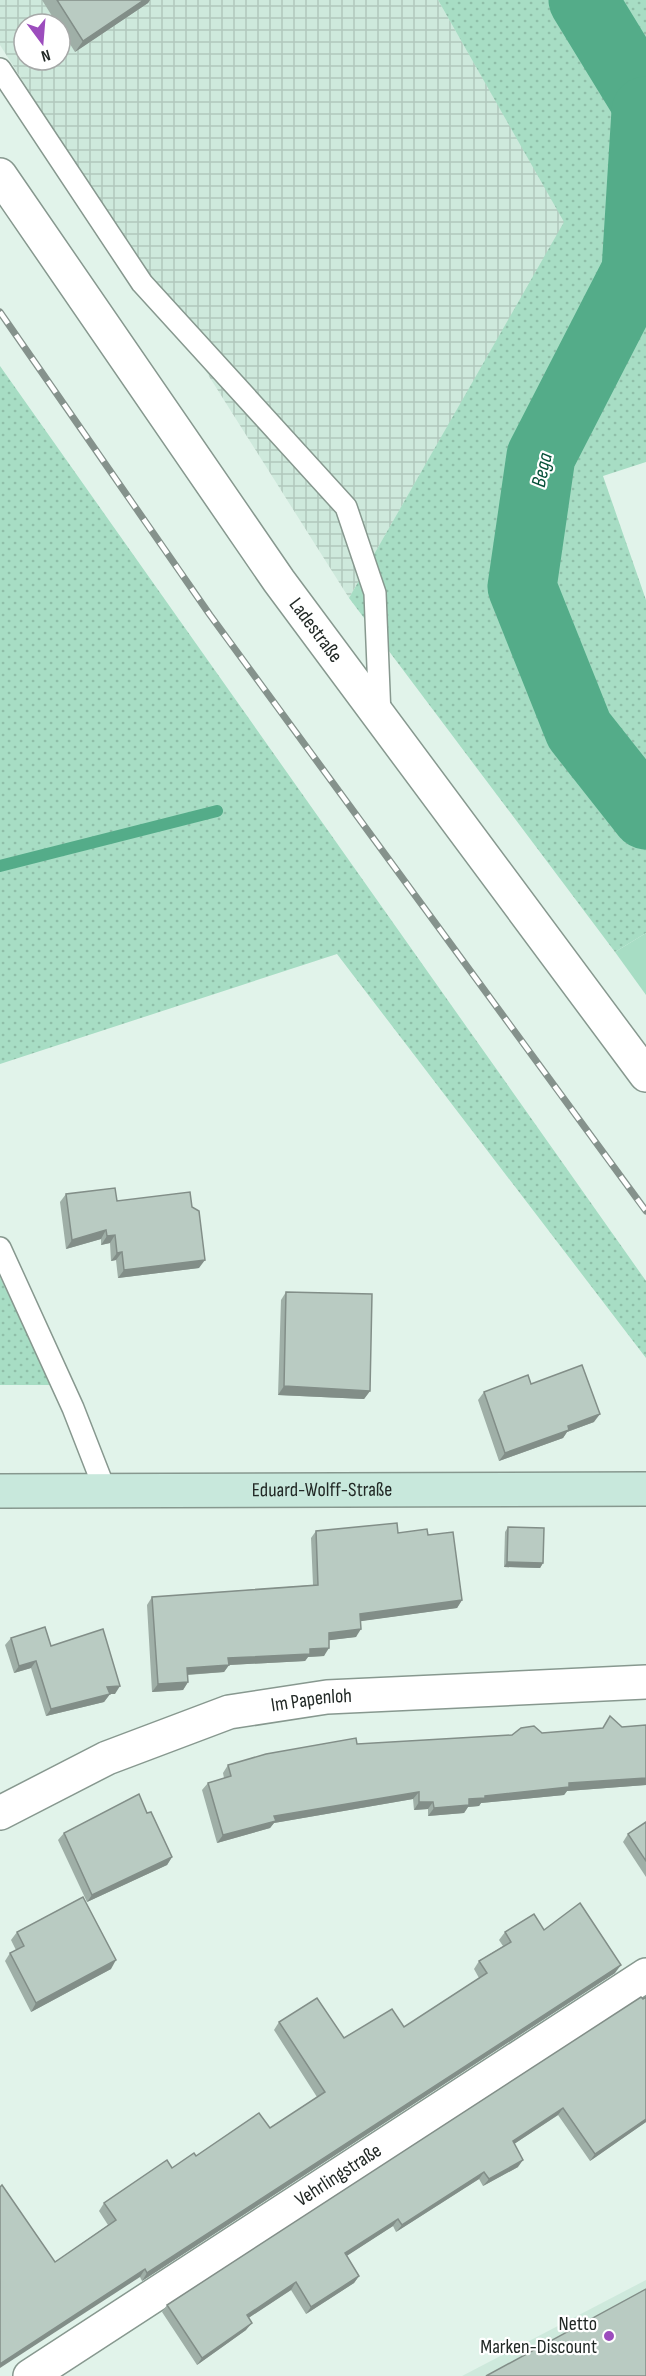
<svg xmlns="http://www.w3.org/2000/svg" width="646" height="2376" viewBox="0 0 646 2376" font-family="'Sofia Sans Condensed',sans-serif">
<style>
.built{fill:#cee9dc}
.industrial{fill:url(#industrial-grid);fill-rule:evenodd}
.grass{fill:url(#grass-dots)}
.green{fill:#a7ddc4}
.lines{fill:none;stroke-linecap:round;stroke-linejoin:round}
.stream{stroke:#54ac89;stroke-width:12}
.river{stroke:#54ac89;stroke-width:69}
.lane-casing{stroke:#87988f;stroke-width:24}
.street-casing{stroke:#87988f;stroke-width:36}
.secondary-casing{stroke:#87988f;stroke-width:36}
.lane{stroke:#fff;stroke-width:21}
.street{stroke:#fff;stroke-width:33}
.secondary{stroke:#c8e8dc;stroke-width:33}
.rail-casing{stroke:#85928c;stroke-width:7}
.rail{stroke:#fff;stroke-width:4.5;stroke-dasharray:14;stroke-linecap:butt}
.wall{fill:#9fafa7}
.shaded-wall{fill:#828e88}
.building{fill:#b9cbc2;stroke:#828e88;stroke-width:1.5}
.poi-dot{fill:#9c4dbd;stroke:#fff;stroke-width:2}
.labels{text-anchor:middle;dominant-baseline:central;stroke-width:4.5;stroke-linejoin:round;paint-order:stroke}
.street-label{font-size:20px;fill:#212825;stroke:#fff}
.poi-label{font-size:20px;fill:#212825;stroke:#fff;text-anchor:end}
.water-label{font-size:21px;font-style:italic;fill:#065139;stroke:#fff}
</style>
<defs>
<pattern id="industrial-grid" width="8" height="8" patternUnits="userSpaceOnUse" patternTransform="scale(1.5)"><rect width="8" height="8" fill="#cee9dc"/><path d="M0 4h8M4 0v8" fill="none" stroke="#b1c8bd"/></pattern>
<pattern id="grass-dots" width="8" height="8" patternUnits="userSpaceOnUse" patternTransform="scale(1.5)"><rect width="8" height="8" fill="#a7ddc4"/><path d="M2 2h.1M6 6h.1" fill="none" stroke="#8fbea8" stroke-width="1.8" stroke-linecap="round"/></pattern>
</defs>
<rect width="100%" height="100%" fill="#e1f3ea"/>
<!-- built -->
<path class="built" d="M 646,2280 L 646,2376 L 462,2376 Z"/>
<!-- industrial -->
<path class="industrial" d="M 0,0 L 438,0 L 565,222 L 349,598 L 0,45 ZM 24,24 L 60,24 L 60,60 L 24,60 Z"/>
<!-- grass -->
<g class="grass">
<path d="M 438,0 L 646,0 L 646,462 L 603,476 L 646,600 L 646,933 L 615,952 L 349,598 L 564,222 Z"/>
<path d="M 0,366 L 646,1281 L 646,1358 L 337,954 L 0,1064 Z"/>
<path d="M 0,1277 L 52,1385 L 0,1385 Z"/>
</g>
<!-- green -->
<path class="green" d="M 646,933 L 646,995 L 615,952 Z"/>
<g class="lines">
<!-- stream -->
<path class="stream" d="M 0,866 L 217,811"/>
<!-- river -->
<g class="river">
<path d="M 583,0 L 646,103"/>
<path d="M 646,111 L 636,271 L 541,456 L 522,587 L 579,730 L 646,815"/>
</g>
<defs>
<g id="lane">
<path d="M 0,69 L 142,283 L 346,507 L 375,593 L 380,716"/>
<path d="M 0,1248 L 73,1408 L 105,1490"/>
</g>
<g id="street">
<path id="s1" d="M 0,175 L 279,581 L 646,1075"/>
<path id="s2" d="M 0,1813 L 107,1758 L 229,1712 L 327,1697 L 646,1682"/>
<path id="s3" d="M 30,2376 L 646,1975"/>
</g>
<g id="secondary">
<path id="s4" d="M 0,1491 L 646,1489"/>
</g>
</defs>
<!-- lane casing -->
<use href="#lane" class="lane-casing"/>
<!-- street casing -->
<use href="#street" class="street-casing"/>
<!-- secondary casing -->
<use href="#secondary" class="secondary-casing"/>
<!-- lane -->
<use href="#lane" class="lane"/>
<!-- street -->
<use href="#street" class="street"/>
<!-- secondary -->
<use href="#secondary" class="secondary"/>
<defs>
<path id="rail" d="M 0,312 L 210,615 L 646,1211"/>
</defs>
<!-- rail casing -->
<use href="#rail" class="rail-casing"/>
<!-- rail -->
<use href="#rail" class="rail"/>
</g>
<!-- wall -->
<g class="wall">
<path d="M 42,0 L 150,0 L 148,3 L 75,52 L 60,28 L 60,24 L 57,24 Z"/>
<path d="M 66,1194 L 117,1201 L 199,1268 L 118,1278 L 116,1260 L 111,1261 L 110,1243 L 101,1245 L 101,1239 L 66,1249 L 60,1202 Z"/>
<path d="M 286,1292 L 370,1391 L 364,1399 L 278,1395 L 281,1300 Z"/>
<path d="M 531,1384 L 594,1422 L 567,1432 L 563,1438 L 499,1461 L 478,1400 L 484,1392 Z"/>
<path d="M 508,1527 L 543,1563 L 540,1568 L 504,1567 L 505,1532 Z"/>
<path d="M 316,1531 L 398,1533 L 428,1535 L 462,1600 L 457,1608 L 360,1621 L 356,1637 L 329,1640 L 324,1656 L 308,1657 L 305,1661 L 229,1665 L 224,1672 L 188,1675 L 188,1682 L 183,1690 L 152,1692 L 147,1605 L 152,1597 L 313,1585 L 311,1538 Z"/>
<path d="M 11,1638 L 51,1646 L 115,1694 L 110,1694 L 104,1702 L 46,1716 L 31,1668 L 14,1673 L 5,1645 Z"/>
<path d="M 646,1725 L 646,1785 L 567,1791 L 564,1795 L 481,1803 L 479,1806 L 468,1807 L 464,1813 L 428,1816 L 428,1809 L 414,1810 L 413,1799 L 274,1823 L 270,1828 L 217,1843 L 202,1790 L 208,1783 L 224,1778 L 223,1773 L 228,1765 L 357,1744 L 542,1733 Z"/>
<path d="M 147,1813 L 172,1857 L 167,1865 L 87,1902 L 58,1840 L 64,1833 Z"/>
<path d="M 646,1822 L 646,1877 L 623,1842 L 628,1834 Z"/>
<path d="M 544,1930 L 615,1973 L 142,2281 L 140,2277 L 55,2262 L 108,2225 L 99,2211 L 104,2203 L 196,2156 L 270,2128 L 317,2097 L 274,2030 L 279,2022 L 344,2038 L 404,2027 L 479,1978 L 474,1969 L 479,1961 L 503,1946 L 499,1940 L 505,1932 Z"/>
<path d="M 17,1932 L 111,1969 L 31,2012 L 5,1961 L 10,1953 L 16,1950 L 11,1940 Z"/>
<path d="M 646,1997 L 646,2122 L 590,2161 L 558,2115 L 514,2144 L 518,2167 L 483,2186 L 479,2179 L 396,2232 L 393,2226 L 346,2256 L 359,2276 L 354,2283 L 306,2314 L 291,2290 L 248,2318 L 246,2330 L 197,2365 L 162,2312 L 167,2305 Z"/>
</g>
<!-- shaded-wall -->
<g class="shaded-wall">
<path d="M 144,0 L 150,0 L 148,3 L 75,52 L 83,41 Z"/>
<path d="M 106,1230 L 101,1239 L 66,1249 L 72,1240 Z"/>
<path d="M 115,1235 L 110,1243 L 101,1245 L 107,1236 Z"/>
<path d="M 122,1252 L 116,1260 L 111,1261 L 117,1253 Z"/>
<path d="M 205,1260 L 199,1268 L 118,1278 L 124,1270 Z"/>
<path d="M 284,1386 L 370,1391 L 364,1399 L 278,1395 Z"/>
<path d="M 600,1414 L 594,1422 L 567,1432 L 563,1438 L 499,1461 L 505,1453 L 568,1426 Z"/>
<path d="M 507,1562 L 543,1563 L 540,1568 L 504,1567 Z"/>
<path d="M 462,1600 L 457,1608 L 355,1622 L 360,1614 Z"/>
<path d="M 361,1629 L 356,1637 L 323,1641 L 329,1633 Z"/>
<path d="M 329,1648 L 324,1656 L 308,1657 L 305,1661 L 229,1665 L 224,1672 L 182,1675 L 187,1668 L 228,1658 L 310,1649 Z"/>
<path d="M 36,1661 L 31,1668 L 14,1673 L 19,1666 Z"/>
<path d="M 188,1682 L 183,1690 L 152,1692 L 158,1684 Z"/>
<path d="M 120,1686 L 115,1694 L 110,1694 L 104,1702 L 46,1716 L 51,1709 L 107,1687 Z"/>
<path d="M 646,1778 L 646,1785 L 567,1791 L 564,1795 L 481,1803 L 479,1806 L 468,1807 L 464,1813 L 428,1816 L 434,1808 L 485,1796 L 569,1783 Z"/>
<path d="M 419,1792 L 413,1799 L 274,1823 L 270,1828 L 217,1843 L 223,1835 L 274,1816 Z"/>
<path d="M 419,1802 L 433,1802 L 428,1809 L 414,1810 Z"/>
<path d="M 172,1857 L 167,1865 L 87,1902 L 92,1895 Z"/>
<path d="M 116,1960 L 111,1969 L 31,2012 L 36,2003 Z"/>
<path d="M 621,1965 L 615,1973 L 142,2281 L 147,2273 Z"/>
<path d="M 563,2108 L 558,2115 L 508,2148 L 513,2141 Z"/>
<path d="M 646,2119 L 646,2122 L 590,2161 L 595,2154 Z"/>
<path d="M 523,2160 L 518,2167 L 483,2186 L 489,2179 Z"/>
<path d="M 484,2172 L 479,2179 L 396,2232 L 402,2225 Z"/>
<path d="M 398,2219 L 393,2226 L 339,2261 L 345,2253 Z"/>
<path d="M 145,2269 L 140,2277 L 0,2368 L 0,2364 Z"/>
<path d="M 359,2276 L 354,2283 L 306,2314 L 311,2307 Z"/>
<path d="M 296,2282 L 291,2290 L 241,2323 L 247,2315 Z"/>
<path d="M 252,2323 L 246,2330 L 197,2365 L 202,2358 Z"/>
</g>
<!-- building -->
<g class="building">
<path d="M 57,0 L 144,0 L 83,41 Z"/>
<path d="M 115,1188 L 117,1201 L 190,1192 L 192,1207 L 199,1211 L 205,1260 L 124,1270 L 122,1252 L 117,1253 L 115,1235 L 107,1236 L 106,1230 L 72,1240 L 66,1194 Z"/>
<path d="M 286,1292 L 372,1294 L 370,1391 L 284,1386 Z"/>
<path d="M 582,1365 L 600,1414 L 568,1426 L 569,1430 L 505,1453 L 484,1392 L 528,1375 L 531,1384 Z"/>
<path d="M 397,1523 L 398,1533 L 427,1529 L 428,1535 L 453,1532 L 462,1600 L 360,1614 L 361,1629 L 329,1633 L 329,1648 L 310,1649 L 310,1654 L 228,1658 L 229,1665 L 187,1668 L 188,1682 L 158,1684 L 152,1597 L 318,1585 L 316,1531 Z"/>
<path d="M 508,1527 L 544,1528 L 543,1563 L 507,1562 Z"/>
<path d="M 45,1627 L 51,1646 L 103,1629 L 120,1686 L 107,1687 L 110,1694 L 51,1709 L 36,1661 L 19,1666 L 11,1638 Z"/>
<path d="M 610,1716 L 622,1727 L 646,1725 L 646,1778 L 569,1783 L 569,1787 L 485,1796 L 485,1798 L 469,1799 L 469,1805 L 434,1808 L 433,1802 L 419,1802 L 419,1792 L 274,1816 L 276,1821 L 223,1835 L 208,1783 L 231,1776 L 228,1765 L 266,1754 L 356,1738 L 357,1744 L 512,1735 L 521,1728 L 534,1726 L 542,1733 L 603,1728 Z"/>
<path d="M 139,1794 L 147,1813 L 151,1812 L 172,1857 L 92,1895 L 64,1833 Z"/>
<path d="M 646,1822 L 646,1861 L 628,1834 Z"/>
<path d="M 83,1897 L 116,1960 L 36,2003 L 10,1953 L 24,1946 L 17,1932 Z"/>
<path d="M 580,1903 L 621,1965 L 147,2273 L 145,2269 L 0,2364 L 0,2187 L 2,2185 L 55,2262 L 116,2220 L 104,2203 L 167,2160 L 172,2168 L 194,2153 L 196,2156 L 259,2113 L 270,2128 L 325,2092 L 279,2022 L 317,1998 L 344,2038 L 392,2009 L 404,2027 L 487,1973 L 479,1961 L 511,1942 L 505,1932 L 534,1914 L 544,1930 Z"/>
<path d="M 641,1997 L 643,1999 L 646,1997 L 646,2119 L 595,2154 L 563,2108 L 513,2141 L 523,2160 L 489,2179 L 484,2172 L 402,2225 L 398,2219 L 345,2253 L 359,2276 L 311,2307 L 296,2282 L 247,2315 L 252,2323 L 202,2358 L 167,2305 Z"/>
<path d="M 646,2289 L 646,2376 L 486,2376 Z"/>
</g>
<!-- markers -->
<circle class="poi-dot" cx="609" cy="2336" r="6"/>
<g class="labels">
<!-- street labels -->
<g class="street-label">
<text stroke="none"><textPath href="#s1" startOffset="554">Ladestraße</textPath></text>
<text stroke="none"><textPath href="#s4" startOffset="322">Eduard-Wolff-Straße</textPath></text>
<text stroke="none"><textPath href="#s2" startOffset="334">Im Papenloh</textPath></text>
<text stroke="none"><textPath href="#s3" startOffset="368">Vehrlingstraße</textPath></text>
</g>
<!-- poi labels -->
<g class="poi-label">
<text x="597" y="2324">Netto<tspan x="597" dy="23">Marken-Discount</tspan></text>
</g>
<!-- water labels -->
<g class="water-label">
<text transform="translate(542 470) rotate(-77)">Bega</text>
</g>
</g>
<!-- north arrow -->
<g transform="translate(42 42) rotate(164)"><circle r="28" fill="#ffffff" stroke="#a6a9a8" stroke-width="1.5"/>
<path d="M0-4.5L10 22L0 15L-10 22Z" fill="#9c4dbd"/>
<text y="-9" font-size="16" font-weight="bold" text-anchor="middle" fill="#212825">N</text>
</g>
</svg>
